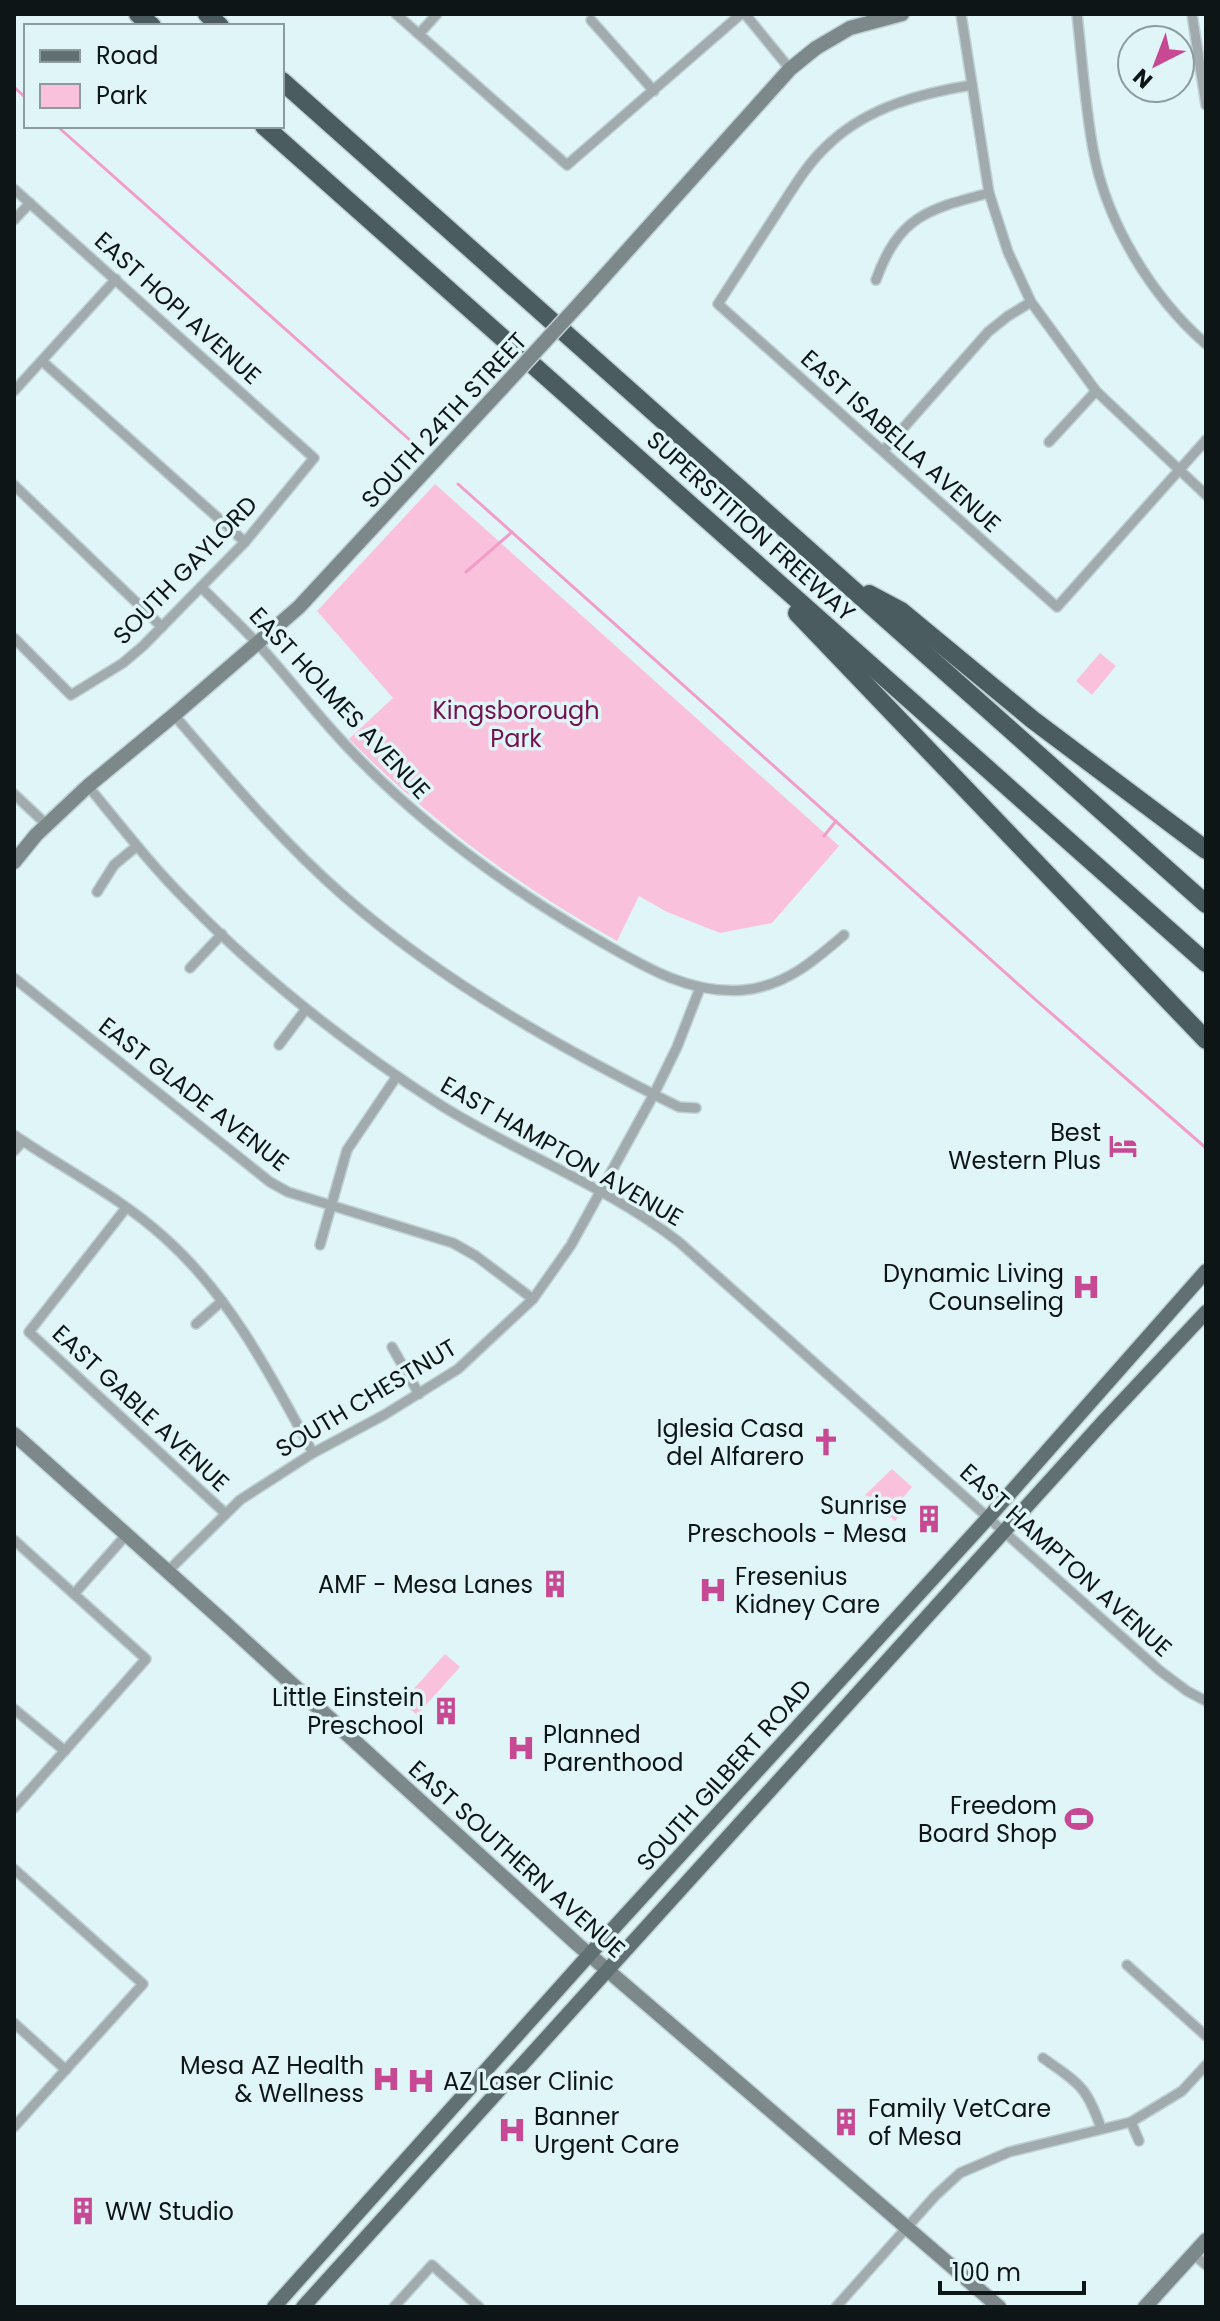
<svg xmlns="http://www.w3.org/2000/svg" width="1220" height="2321" viewBox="0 0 1220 2321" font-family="Poppins,sans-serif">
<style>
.green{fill:#fac1dd}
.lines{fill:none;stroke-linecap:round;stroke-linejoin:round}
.stream{stroke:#f19cc9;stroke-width:3}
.street-casing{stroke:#bed1d4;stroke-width:12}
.secondary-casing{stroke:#bed1d4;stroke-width:17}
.primary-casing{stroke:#bed1d4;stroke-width:17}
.highway-casing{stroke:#bed1d4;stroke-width:21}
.street{stroke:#a1aaac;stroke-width:9}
.secondary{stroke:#7c888a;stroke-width:14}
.primary{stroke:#617073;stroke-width:14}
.highway{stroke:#4a5c5f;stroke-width:18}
.secondary-bridge-casing{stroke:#bed1d4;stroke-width:17;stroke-linecap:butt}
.secondary-bridge{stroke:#7c888a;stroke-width:14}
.labels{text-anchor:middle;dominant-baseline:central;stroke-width:7;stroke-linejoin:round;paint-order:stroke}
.street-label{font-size:24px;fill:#0e1516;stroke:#e0f5f8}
.park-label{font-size:24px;fill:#731150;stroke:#e0f5f8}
.poi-label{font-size:24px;fill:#0e1516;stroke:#e0f5f8;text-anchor:end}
</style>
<rect width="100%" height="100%" fill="#e0f5f8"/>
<!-- green -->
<g class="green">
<path d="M 435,484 L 839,846 L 772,923 L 720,933 L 667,912 L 639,896 L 617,941 C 518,886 429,820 349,739 L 393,698 L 317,611 Z"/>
<path d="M 1100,653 L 1116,666 L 1092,695 L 1076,681 Z"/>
<path d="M 892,1469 L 912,1487 L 897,1505 L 903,1511 L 895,1521 L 865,1495 Z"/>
<path d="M 445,1654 L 460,1667 L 417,1715 L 402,1702 Z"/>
</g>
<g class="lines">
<!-- stream -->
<g class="stream">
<path d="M 14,87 L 26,98"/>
<path d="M 57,126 L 411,441"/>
<path d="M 458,484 L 1037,1001 L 1206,1148"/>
<path d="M 466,572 L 512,532"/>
<path d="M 824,836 L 836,821"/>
</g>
<defs>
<g id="street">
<path d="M 396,14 L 567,165 L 741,14"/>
<path d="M 745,14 L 790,69"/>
<path d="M 961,14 L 989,193 L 1008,252 L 1031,302 L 1096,391 L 1206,495"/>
<path d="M 1077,14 C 1082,59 1085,105 1093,149 C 1106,222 1151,296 1206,344"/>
<path d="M 1192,14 L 1206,105"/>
<path d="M 591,20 L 654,91"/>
<path d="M 419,34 L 437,14"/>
<path d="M 972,85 C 922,93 869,107 831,142 C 807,163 792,190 775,216 C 756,245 737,275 718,304 L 1057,607 L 1206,440"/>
<path d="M 14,189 L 314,458 L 245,542 L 143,646 L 123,663 L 71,695 L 14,638"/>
<path d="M 14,220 L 30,203"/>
<path d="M 876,280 C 899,216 928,209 989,193"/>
<path d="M 42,361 L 245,542"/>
<path d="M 14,391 L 116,279"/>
<path d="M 1049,442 L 1096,391"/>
<path d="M 883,451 L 988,332 L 1008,316 L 1031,302"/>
<path d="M 14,485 L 162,627"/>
<path d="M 201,587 C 219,605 239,624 257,643 C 291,680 321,721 357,757 C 428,830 510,889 598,940 C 643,966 690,995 744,990 C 785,986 814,961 844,935"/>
<path d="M 174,715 C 229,779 282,842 345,897 C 444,983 562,1049 679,1107 L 696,1108"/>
<path d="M 88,786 C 120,825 151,865 187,901 C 263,979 350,1047 442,1106 C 519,1154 607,1186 679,1242 L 1159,1670 L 1187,1691 L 1206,1701"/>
<path d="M 14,794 L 46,824"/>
<path d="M 97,892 L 114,865 L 137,846"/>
<path d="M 190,968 L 222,934"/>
<path d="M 14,978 L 270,1182 L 288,1192 L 453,1243 L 476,1256 L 533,1299"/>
<path d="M 279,1045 L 306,1009"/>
<path d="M 14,1135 C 64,1169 120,1197 165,1238 C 231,1297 271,1376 313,1453"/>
<path d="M 14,1151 L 23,1141"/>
<path d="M 126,1208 L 29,1332 L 225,1513"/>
<path d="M 320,1245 L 347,1150 L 397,1076"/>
<path d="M 196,1324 L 222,1301"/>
<path d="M 392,1347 L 419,1394"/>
<path d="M 14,1540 L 146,1659 L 14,1808"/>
<path d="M 168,1571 L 240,1500 L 313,1453 L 384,1415 L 458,1369 L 533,1299 L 571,1245 L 654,1094 L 677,1047 L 700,988"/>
<path d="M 74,1594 L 127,1534"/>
<path d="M 14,1709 L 65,1751"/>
<path d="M 14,1869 L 143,1984 L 14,2127"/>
<path d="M 1127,1965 L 1206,2036"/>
<path d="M 14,2023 L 66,2070"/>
<path d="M 1043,2058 C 1079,2084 1086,2085 1101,2128"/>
<path d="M 1131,2122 L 1139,2141"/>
<path d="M 1193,2254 L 1206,2265"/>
<path d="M 394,2307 L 432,2265 L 479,2307"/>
<path d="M 836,2307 L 935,2196 L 960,2173 L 1009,2152 L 1131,2122 L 1182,2091 L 1206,2065"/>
</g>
<g id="secondary">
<path d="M 582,301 L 790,69 L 816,48 L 850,28 L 902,14"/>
<path d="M 14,862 L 36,835 L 88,786 L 174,715 L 299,607 L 503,387"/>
<path d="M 14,1434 L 223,1621 L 577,1944 L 999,2307"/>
<path d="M 1145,2307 L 1206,2240"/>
</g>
<g id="primary">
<path d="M 274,2307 L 589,1955 L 989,1517 L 1206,1271"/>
<path d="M 303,2307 L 1103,1422 L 1206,1312"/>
</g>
<g id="highway">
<path d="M 138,14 L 152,26"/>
<path d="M 207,14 L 220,26"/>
<path d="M 282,81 L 1206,904"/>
<path d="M 264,126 L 1206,963"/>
<path d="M 869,594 L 901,611 L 1033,720 L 1206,850"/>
<path d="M 797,613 L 1206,1040"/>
</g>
</defs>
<!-- street casing -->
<use href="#street" class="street-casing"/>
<!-- secondary casing -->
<use href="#secondary" class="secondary-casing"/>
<!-- primary casing -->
<use href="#primary" class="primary-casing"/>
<!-- highway casing -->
<use href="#highway" class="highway-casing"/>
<!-- street -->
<use href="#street" class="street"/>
<!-- secondary -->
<use href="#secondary" class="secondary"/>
<!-- primary -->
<use href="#primary" class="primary"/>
<!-- highway -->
<use href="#highway" class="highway"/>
<defs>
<path id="secondary-bridge" d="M 503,387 L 582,301"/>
</defs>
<!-- secondary-bridge casing -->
<use href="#secondary-bridge" class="secondary-bridge-casing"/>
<!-- secondary-bridge -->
<use href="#secondary-bridge" class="secondary-bridge"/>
</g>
<!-- icons -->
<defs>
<symbol id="hotel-bare" viewBox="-9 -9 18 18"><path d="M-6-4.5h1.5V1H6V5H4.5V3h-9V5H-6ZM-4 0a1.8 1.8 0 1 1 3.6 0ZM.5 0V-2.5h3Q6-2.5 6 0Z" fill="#c74893" stroke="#e0f5f8" stroke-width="2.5" paint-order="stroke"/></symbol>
<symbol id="hospital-bare" viewBox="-9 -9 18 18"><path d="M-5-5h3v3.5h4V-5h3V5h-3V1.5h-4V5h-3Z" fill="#c74893" stroke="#e0f5f8" stroke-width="2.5" paint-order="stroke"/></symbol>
<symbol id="church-bare" viewBox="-9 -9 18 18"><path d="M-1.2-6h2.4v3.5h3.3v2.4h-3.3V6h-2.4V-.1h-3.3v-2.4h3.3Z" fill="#c74893" stroke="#e0f5f8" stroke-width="2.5" paint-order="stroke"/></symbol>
<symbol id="building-bare" viewBox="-9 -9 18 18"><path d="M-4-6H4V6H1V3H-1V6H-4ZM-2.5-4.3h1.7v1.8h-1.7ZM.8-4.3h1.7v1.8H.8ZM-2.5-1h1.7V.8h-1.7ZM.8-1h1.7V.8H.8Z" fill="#c74893" stroke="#e0f5f8" stroke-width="2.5" paint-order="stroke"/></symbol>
<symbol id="stadium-bare" viewBox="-9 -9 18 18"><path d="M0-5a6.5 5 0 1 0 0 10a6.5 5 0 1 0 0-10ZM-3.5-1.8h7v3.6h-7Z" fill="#c74893" stroke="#e0f5f8" stroke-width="2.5" paint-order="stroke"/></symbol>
</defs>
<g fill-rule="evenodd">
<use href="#hotel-bare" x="1103" y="1126" width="40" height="40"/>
<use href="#hospital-bare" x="1066" y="1267" width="40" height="40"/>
<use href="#church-bare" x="806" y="1422" width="40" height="40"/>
<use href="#building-bare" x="909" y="1499" width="40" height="40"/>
<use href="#building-bare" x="535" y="1564" width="40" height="40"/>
<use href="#hospital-bare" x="693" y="1570" width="40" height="40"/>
<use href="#building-bare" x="426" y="1691" width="40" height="40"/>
<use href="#hospital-bare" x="501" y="1728" width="40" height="40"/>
<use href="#stadium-bare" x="1059" y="1799" width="40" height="40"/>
<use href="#hospital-bare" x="366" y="2059" width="40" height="40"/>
<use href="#hospital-bare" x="401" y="2061" width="40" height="40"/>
<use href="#building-bare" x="826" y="2102" width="40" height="40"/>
<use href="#hospital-bare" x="492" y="2110" width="40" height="40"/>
<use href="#building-bare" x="63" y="2191" width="40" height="40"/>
</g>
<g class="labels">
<!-- street labels -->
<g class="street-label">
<text transform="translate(178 308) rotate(42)">EAST HOPI AVENUE</text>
<text transform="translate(444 420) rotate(-47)">SOUTH 24TH STREET</text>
<text transform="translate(901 441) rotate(42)">EAST ISABELLA AVENUE</text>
<text transform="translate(751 526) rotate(42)">SUPERSTITION FREEWAY</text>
<text transform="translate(185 570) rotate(-46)">SOUTH GAYLORD</text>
<text transform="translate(340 703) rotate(47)">EAST HOLMES AVENUE</text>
<text transform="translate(194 1094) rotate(38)">EAST GLADE AVENUE</text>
<text transform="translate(562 1151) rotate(30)">EAST HAMPTON AVENUE</text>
<text transform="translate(366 1398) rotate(-31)">SOUTH CHESTNUT</text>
<text transform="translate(141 1408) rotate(43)">EAST GABLE AVENUE</text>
<text transform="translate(1066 1560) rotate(42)">EAST HAMPTON AVENUE</text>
<text transform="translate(724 1775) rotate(-48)">SOUTH GILBERT ROAD</text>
<text transform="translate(517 1859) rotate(42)">EAST SOUTHERN AVENUE</text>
</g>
<!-- park labels -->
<g class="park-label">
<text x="516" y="710">Kingsborough<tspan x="516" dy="28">Park</tspan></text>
</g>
<!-- poi labels -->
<g class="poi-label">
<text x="1101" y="1132">Best<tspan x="1101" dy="28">Western Plus</tspan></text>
<text x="1064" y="1273">Dynamic Living<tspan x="1064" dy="28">Counseling</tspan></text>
<text x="804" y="1428">Iglesia Casa<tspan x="804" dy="28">del Alfarero</tspan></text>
<text x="907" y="1505">Sunrise<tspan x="907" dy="28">Preschools - Mesa</tspan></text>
<text x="735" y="1576" text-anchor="start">Fresenius<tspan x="735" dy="28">Kidney Care</tspan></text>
<text x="533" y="1584">AMF - Mesa Lanes</text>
<text x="424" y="1697">Little Einstein<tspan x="424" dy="28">Preschool</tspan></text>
<text x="543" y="1734" text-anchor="start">Planned<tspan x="543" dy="28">Parenthood</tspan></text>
<text x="1057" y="1805">Freedom<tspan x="1057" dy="28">Board Shop</tspan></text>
<text x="364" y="2065">Mesa AZ Health<tspan x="364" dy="28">&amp; Wellness</tspan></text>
<text x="443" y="2081" text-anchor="start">AZ Laser Clinic</text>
<text x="868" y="2108" text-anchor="start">Family VetCare<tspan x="868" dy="28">of Mesa</tspan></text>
<text x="534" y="2116" text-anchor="start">Banner<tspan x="534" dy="28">Urgent Care</tspan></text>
<text x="105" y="2211" text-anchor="start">WW Studio</text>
</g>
</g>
<!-- border -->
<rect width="1220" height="2321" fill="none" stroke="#0e1516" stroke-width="32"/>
<!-- legend -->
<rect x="24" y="24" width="260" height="104" fill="#e0f5f8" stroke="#8c9b9e" stroke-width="2"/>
<rect x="40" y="50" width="40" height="12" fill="#617073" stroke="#8c9b9e" stroke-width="2"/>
<text x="96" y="64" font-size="24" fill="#0e1516">Road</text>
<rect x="40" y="84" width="40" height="24" fill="#fac1dd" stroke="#8c9b9e" stroke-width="2"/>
<text x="96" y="104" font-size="24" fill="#0e1516">Park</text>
<!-- north arrow -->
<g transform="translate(1156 64) rotate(222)"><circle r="38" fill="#e0f5f8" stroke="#8c9b9e" stroke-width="2"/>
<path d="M0-6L14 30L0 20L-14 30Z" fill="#c74893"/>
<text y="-12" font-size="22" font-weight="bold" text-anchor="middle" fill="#0e1516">N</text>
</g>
<!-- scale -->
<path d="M940 2281v12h144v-12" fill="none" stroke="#0e1516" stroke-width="4"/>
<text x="952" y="2281" font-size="24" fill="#0e1516" stroke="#e0f5f8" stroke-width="6" paint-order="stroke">100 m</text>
</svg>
